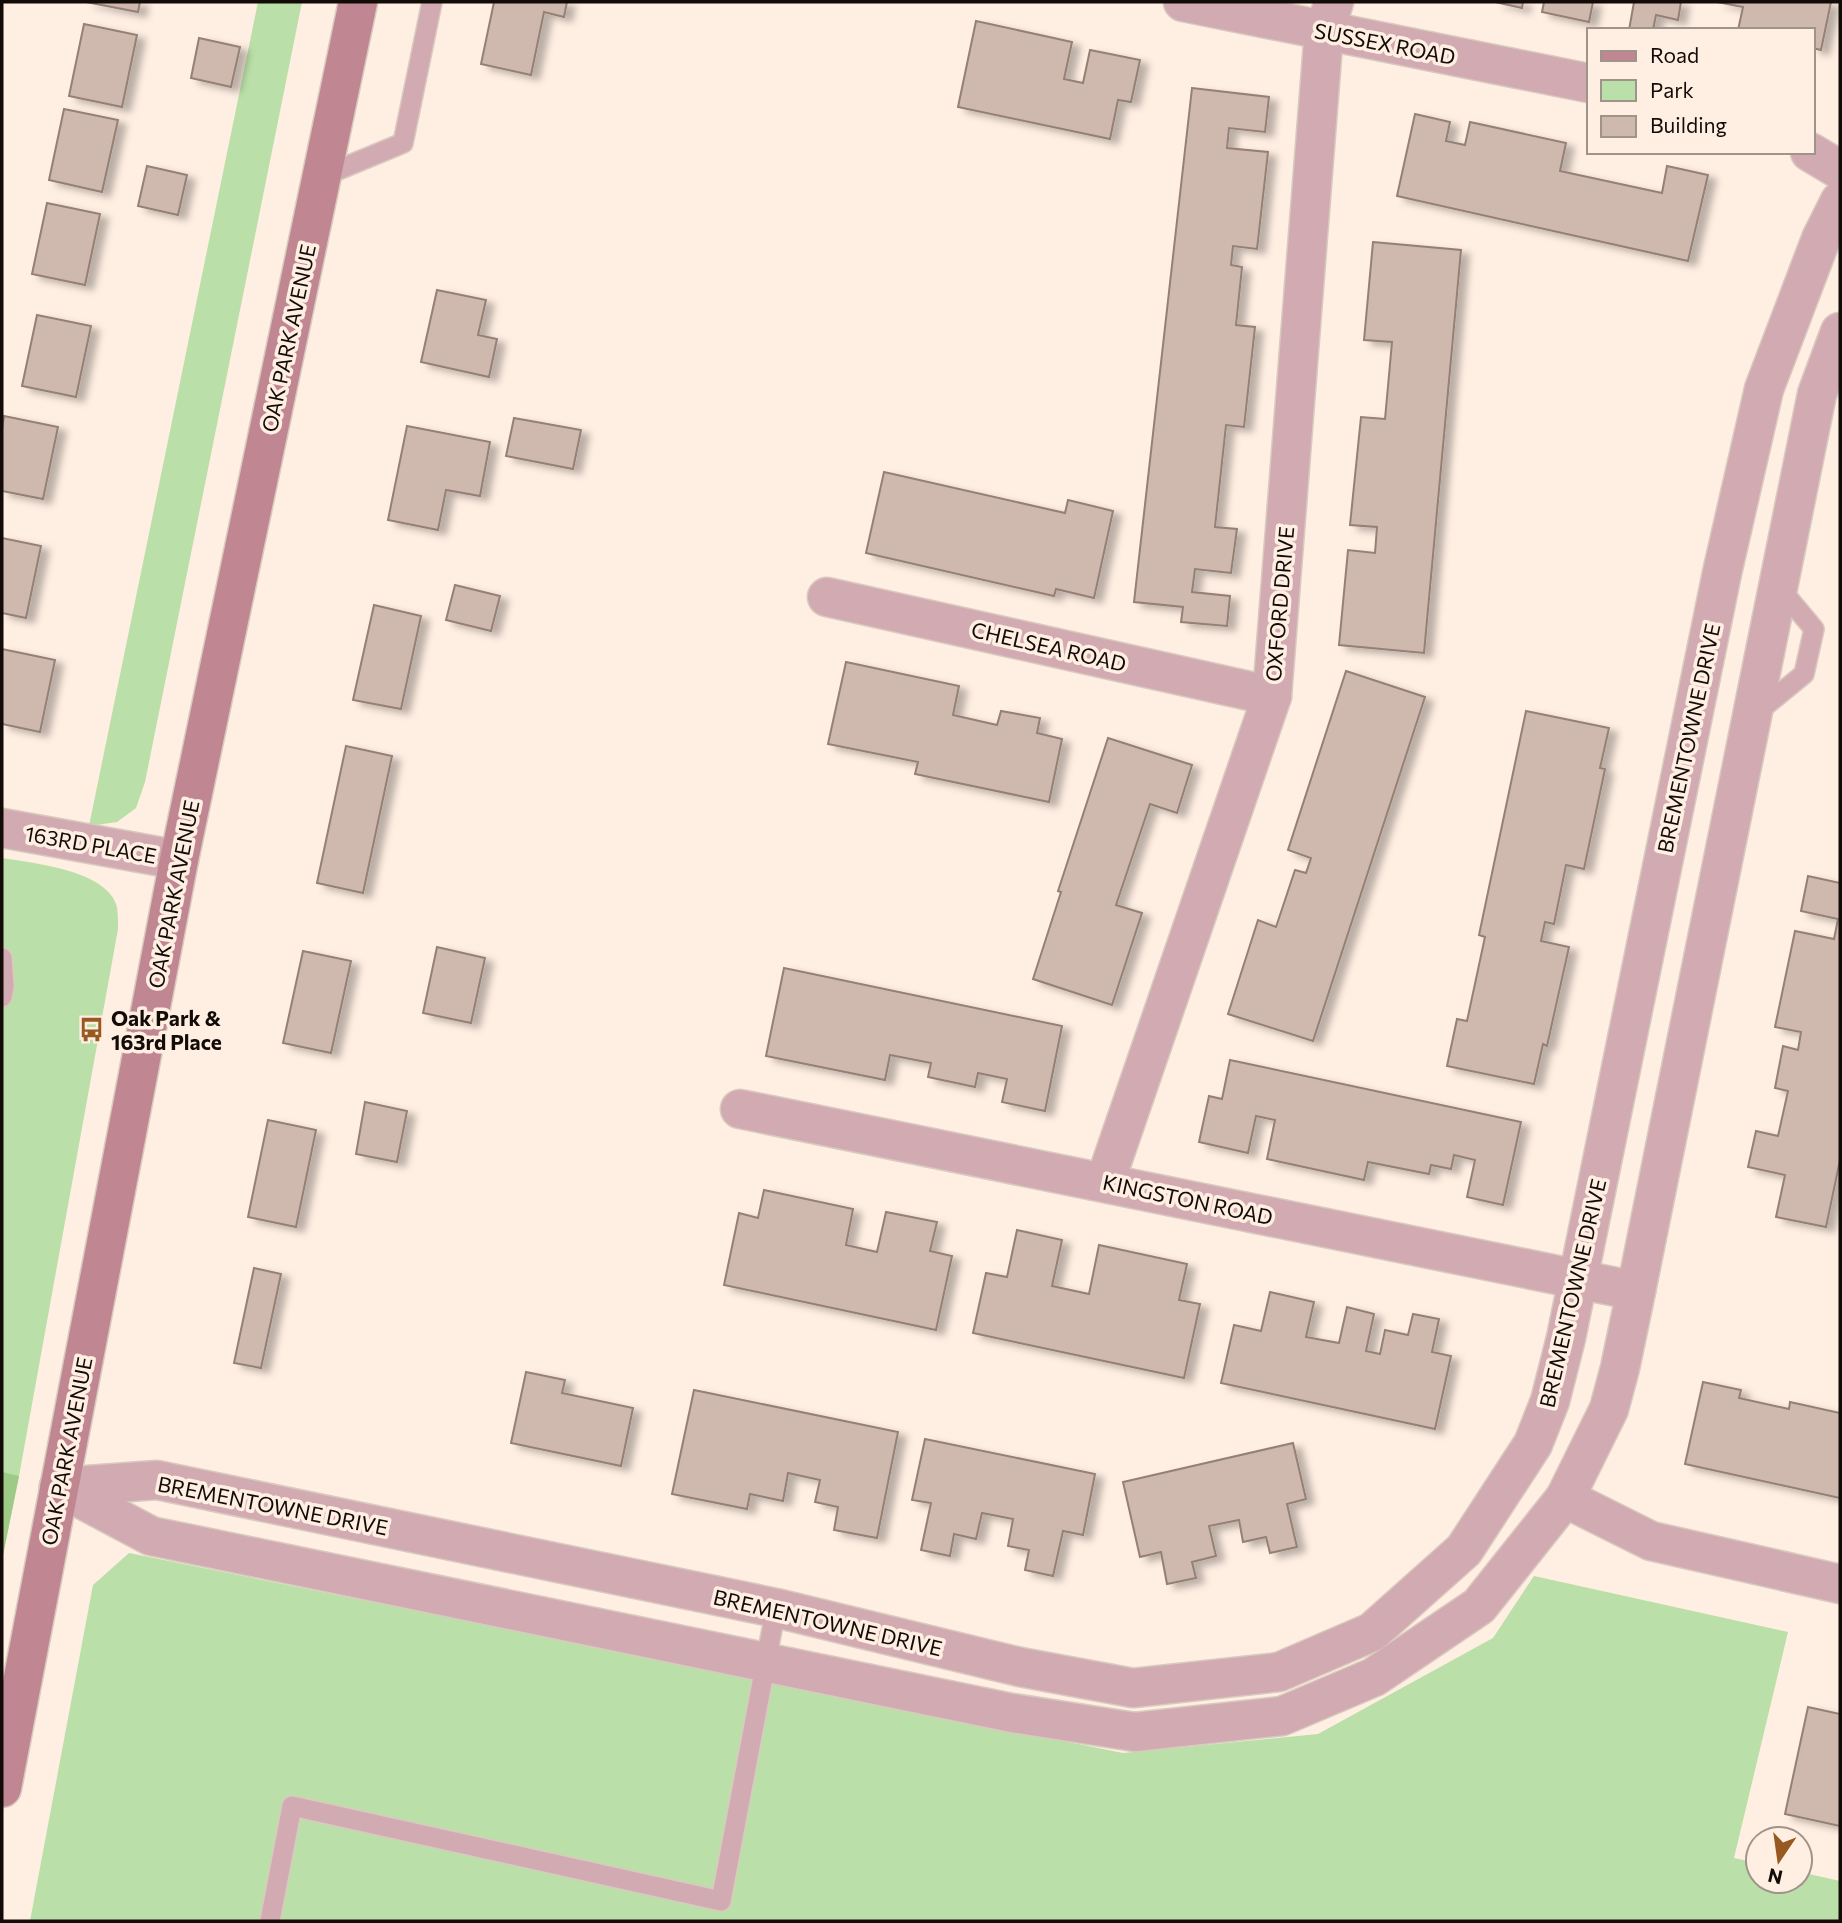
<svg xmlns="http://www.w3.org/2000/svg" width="1842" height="1923" viewBox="0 0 1842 1923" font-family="Commissioner,sans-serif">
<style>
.green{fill:#badfa8}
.forest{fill:#9dca86}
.building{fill:#cfb8ae;stroke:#958076;stroke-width:2;filter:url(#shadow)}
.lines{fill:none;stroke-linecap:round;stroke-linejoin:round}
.lane-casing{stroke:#d9cabf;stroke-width:22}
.street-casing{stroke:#d9cabf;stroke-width:41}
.secondary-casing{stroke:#d9cabf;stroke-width:41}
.lane{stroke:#d2aab1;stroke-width:19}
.street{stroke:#d2aab1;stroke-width:38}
.secondary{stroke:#c08792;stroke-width:38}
.labels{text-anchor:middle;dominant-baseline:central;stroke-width:7;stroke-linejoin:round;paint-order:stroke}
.street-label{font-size:21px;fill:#120b07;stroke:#ffeee2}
.poi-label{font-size:21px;font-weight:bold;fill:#120b07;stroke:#ffeee2;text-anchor:start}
</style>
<defs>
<filter id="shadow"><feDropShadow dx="8" dy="4.5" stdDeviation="3.5" flood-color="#0004"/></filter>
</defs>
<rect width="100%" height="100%" fill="#ffeee2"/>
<!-- green -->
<g class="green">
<path d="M 258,2 L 302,2 L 145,782 L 136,808 L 117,822 L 89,826 Z"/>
<path d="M 2,858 C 32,863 108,870 117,907 C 118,914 118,922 118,929 L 19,1476 L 2,1560 Z"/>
<path d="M 129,1553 L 1123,1753 L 1318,1734 L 1493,1638 L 1534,1576 L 1788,1632 L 1734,1858 L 1758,1863 L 1758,1881 L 1800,1881 L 1800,1872 L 1840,1881 L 1840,1921 L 30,1921 L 93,1585 Z"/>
</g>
<!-- forest -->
<path class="forest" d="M 2,1472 L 19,1476 L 2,1560 Z"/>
<!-- building -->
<g class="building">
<path d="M 86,2 L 140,2 L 138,12 Z"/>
<path d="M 494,2 L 567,2 L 564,17 L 544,12 L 531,75 L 481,64 Z"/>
<path d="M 1495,2 L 1523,2 L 1522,8 Z"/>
<path d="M 1544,2 L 1593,2 L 1589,22 L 1542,12 Z"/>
<path d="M 1634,2 L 1681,2 L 1678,20 L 1656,15 L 1653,30 L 1629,30 Z"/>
<path d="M 1717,2 L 1831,2 L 1821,50 L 1812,48 L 1812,30 L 1738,30 L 1743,7 Z"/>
<path d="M 976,21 L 1072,42 L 1064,79 L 1083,83 L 1090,50 L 1140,60 L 1131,102 L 1118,100 L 1110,139 L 958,107 Z"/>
<path d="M 84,24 L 137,35 L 122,107 L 69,96 Z"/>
<path d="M 199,38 L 240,47 L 231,87 L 191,78 Z"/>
<path d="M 1192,88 L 1269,97 L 1265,132 L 1229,128 L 1227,148 L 1268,152 L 1257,249 L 1233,246 L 1231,265 L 1242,267 L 1236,325 L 1255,327 L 1244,427 L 1226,425 L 1215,527 L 1237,529 L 1231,573 L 1195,569 L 1192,592 L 1230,596 L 1227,626 L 1181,622 L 1183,607 L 1134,602 Z"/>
<path d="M 64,109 L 118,120 L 102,192 L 49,180 Z"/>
<path d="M 1415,114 L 1450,122 L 1446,141 L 1465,145 L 1470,122 L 1566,143 L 1560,171 L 1662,193 L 1667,166 L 1708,175 L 1688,261 L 1397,196 Z"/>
<path d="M 147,166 L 187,175 L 178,215 L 138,206 Z"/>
<path d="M 47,203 L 100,214 L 85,285 L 32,274 Z"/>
<path d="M 1373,242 L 1461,250 L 1424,653 L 1339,645 L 1348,550 L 1375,553 L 1377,527 L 1350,525 L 1361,417 L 1385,419 L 1392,342 L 1364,340 Z"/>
<path d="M 437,290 L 486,300 L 478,335 L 497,339 L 489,377 L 421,362 Z"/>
<path d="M 37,315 L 91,326 L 76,397 L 22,386 Z"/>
<path d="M 4,416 L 58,427 L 43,499 L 2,491 L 2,429 Z"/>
<path d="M 514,418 L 581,430 L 573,469 L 506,456 Z"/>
<path d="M 407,426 L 490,442 L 480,496 L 446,490 L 438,530 L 388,520 Z"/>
<path d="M 884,472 L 1065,513 L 1068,500 L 1113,511 L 1094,598 L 1056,589 L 1054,596 L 866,553 Z"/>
<path d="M 2,538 L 41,546 L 26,618 L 2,613 Z"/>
<path d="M 455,585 L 500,596 L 491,631 L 446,620 Z"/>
<path d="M 374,605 L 421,616 L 401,709 L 353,700 Z"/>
<path d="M 2,649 L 55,660 L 40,732 L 2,724 Z"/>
<path d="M 846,662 L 959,686 L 953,715 L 997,725 L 1001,711 L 1040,718 L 1037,733 L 1062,739 L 1049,802 L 915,774 L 918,762 L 828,744 Z"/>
<path d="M 1346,671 L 1425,697 L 1313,1041 L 1228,1014 L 1258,920 L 1276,927 L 1295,870 L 1306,873 L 1311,858 L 1288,850 Z"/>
<path d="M 1526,711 L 1609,728 L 1600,768 L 1605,769 L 1584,869 L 1566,865 L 1554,924 L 1545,922 L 1541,941 L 1569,947 L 1547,1046 L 1543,1044 L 1534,1084 L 1447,1066 L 1457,1019 L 1467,1021 L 1485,937 L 1479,935 Z"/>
<path d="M 1108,738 L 1192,765 L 1177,813 L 1150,804 L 1116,905 L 1142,913 L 1112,1005 L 1033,979 L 1061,892 L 1058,891 Z"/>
<path d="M 346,746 L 392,756 L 363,893 L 317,883 Z"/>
<path d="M 1808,876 L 1840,883 L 1840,1160 L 1826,1227 L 1776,1217 L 1785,1175 L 1748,1167 L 1756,1131 L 1778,1136 L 1788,1091 L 1775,1088 L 1783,1046 L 1798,1050 L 1801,1032 L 1775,1027 L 1795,931 L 1834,939 L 1838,919 L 1801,911 Z"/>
<path d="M 437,947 L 485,958 L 471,1023 L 423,1013 Z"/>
<path d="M 303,951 L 351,961 L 331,1053 L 283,1043 Z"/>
<path d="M 784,968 L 1062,1026 L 1045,1111 L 1002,1102 L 1007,1079 L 978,1073 L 975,1087 L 928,1077 L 931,1063 L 890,1055 L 885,1080 L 766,1056 Z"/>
<path d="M 1230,1060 L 1521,1122 L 1503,1205 L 1467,1197 L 1475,1160 L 1454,1155 L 1451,1169 L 1431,1165 L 1429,1174 L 1368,1162 L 1364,1180 L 1267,1159 L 1275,1120 L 1256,1116 L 1248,1153 L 1199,1142 L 1209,1096 L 1222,1099 Z"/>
<path d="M 365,1102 L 407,1111 L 397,1162 L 356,1154 Z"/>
<path d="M 268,1120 L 316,1130 L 296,1227 L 248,1217 Z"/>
<path d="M 764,1190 L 853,1209 L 846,1245 L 877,1252 L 886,1212 L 937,1222 L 930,1251 L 952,1256 L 936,1330 L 724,1285 L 739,1213 L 758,1218 Z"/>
<path d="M 1017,1230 L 1062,1240 L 1052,1286 L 1089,1294 L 1099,1245 L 1187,1264 L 1179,1300 L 1200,1304 L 1184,1378 L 973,1333 L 986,1273 L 1007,1277 Z"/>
<path d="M 254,1268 L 281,1274 L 261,1368 L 234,1363 Z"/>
<path d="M 1270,1292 L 1314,1302 L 1306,1337 L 1339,1343 L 1347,1307 L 1374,1314 L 1366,1351 L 1380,1354 L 1385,1330 L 1408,1335 L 1413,1314 L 1439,1319 L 1432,1352 L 1451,1356 L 1435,1429 L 1221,1383 L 1234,1325 L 1261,1331 Z"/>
<path d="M 526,1372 L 565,1380 L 562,1393 L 633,1408 L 621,1466 L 511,1443 Z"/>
<path d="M 1703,1382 L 1741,1390 L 1739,1398 L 1789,1409 L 1790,1402 L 1840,1413 L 1840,1498 L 1685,1464 Z"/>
<path d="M 694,1390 L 898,1432 L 877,1538 L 834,1530 L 838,1507 L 815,1502 L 820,1480 L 788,1473 L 783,1501 L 750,1494 L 747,1509 L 672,1494 Z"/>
<path d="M 925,1439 L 1095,1474 L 1083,1535 L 1063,1531 L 1053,1576 L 1025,1570 L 1029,1550 L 1008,1546 L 1013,1519 L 982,1513 L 976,1539 L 954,1534 L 950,1556 L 921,1550 L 931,1503 L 912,1500 Z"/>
<path d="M 1293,1443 L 1306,1499 L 1287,1504 L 1297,1547 L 1270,1553 L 1266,1537 L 1243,1542 L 1239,1520 L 1209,1526 L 1216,1556 L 1192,1562 L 1196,1578 L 1167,1584 L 1161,1552 L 1140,1557 L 1123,1482 Z"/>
<path d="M 1808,1707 L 1840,1714 L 1840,1826 L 1785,1814 Z"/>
</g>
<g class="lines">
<defs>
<g id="lane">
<path d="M 321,177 L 403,143 L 432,2"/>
<path d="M 1755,714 L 1804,674 L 1814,629 L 1778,586"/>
<path d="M 2,958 L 4,986 L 2,997"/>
<path d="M 270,1921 L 292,1806 L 721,1901 L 776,1608"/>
</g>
<g id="street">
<path d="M 1183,2 L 1588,83"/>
<path d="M 1810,152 L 1840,170"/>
<path d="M 827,597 L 1272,696"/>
<path d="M 2,828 L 179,860"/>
<path d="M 740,1109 L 1636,1291"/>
<path d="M 1105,1182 L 1272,696 L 1324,31 L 1334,2"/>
<path d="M 59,1487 L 157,1480 L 776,1608 L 1020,1667 L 1133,1688 L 1279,1672 L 1372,1632 L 1464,1550 L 1533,1444 L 1550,1401 L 1566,1338 L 1722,573 L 1764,389 L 1821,239 L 1840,201"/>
<path d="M 59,1487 L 151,1536 L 1012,1713 L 1135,1732 L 1282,1716 L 1374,1677 L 1479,1606 L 1565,1498 L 1609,1409 L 1620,1368 L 1636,1291 L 1817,394 L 1840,332"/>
<path d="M 1565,1498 L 1651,1541 L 1840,1584"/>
</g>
<path id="secondary" d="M 2,1788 L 179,860 L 358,2"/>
</defs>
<!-- lane casing -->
<use href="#lane" class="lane-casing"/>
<!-- street casing -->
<use href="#street" class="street-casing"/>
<!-- secondary casing -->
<use href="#secondary" class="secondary-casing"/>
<!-- lane -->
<use href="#lane" class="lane"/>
<!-- street -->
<use href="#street" class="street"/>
<!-- secondary -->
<use href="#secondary" class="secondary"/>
</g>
<!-- icons -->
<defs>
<symbol id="bus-bare" viewBox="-9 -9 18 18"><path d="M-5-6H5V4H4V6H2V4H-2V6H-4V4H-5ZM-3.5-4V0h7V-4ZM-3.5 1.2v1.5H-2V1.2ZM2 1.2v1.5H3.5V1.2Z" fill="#97591f" stroke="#ffeee2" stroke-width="2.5" paint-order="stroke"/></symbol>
</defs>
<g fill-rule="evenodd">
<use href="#bus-bare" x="74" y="1012" width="35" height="35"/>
</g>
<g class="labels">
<!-- street labels -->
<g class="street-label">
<text transform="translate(1385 43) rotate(11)">SUSSEX ROAD</text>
<text transform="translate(288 338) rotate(-78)">OAK PARK AVENUE</text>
<text transform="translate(1279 604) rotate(-85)">OXFORD DRIVE</text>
<text transform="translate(1049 646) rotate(13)">CHELSEA ROAD</text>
<text transform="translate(1688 738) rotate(-78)">BREMENTOWNE DRIVE</text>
<text transform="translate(91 844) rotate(10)">163RD PLACE</text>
<text transform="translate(173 894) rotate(-79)">OAK PARK AVENUE</text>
<text transform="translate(1188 1199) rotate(12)">KINGSTON ROAD</text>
<text transform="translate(1572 1293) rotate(-77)">BREMENTOWNE DRIVE</text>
<text transform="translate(66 1451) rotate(-79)">OAK PARK AVENUE</text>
<text transform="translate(273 1505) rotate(11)">BREMENTOWNE DRIVE</text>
<text transform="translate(828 1622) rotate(13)">BREMENTOWNE DRIVE</text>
</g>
<!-- poi labels -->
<g class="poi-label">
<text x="111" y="1017">Oak Park &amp;<tspan x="111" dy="24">163rd Place</tspan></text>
</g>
</g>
<!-- border -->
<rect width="1842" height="1923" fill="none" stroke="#120b07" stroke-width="7"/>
<!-- legend -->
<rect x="1587" y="28" width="228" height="126" fill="#ffeee2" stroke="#a0938a" stroke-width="2"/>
<rect x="1601" y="51" width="35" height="10" fill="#c08792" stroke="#a0938a" stroke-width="2"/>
<text x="1650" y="63" font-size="21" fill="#120b07">Road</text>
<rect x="1601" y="80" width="35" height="21" fill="#badfa8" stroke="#a0938a" stroke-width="2"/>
<text x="1650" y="98" font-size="21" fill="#120b07">Park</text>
<rect x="1601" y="116" width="35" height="21" fill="#cfb8ae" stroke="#a0938a" stroke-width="2"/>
<text x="1650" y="133" font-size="21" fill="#120b07">Building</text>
<!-- north arrow -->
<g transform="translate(1779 1860) rotate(193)"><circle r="33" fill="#ffeee2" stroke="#a0938a" stroke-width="2"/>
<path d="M0-5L12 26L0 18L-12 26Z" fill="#97591f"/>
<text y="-10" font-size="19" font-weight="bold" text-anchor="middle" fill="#120b07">N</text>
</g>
</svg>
